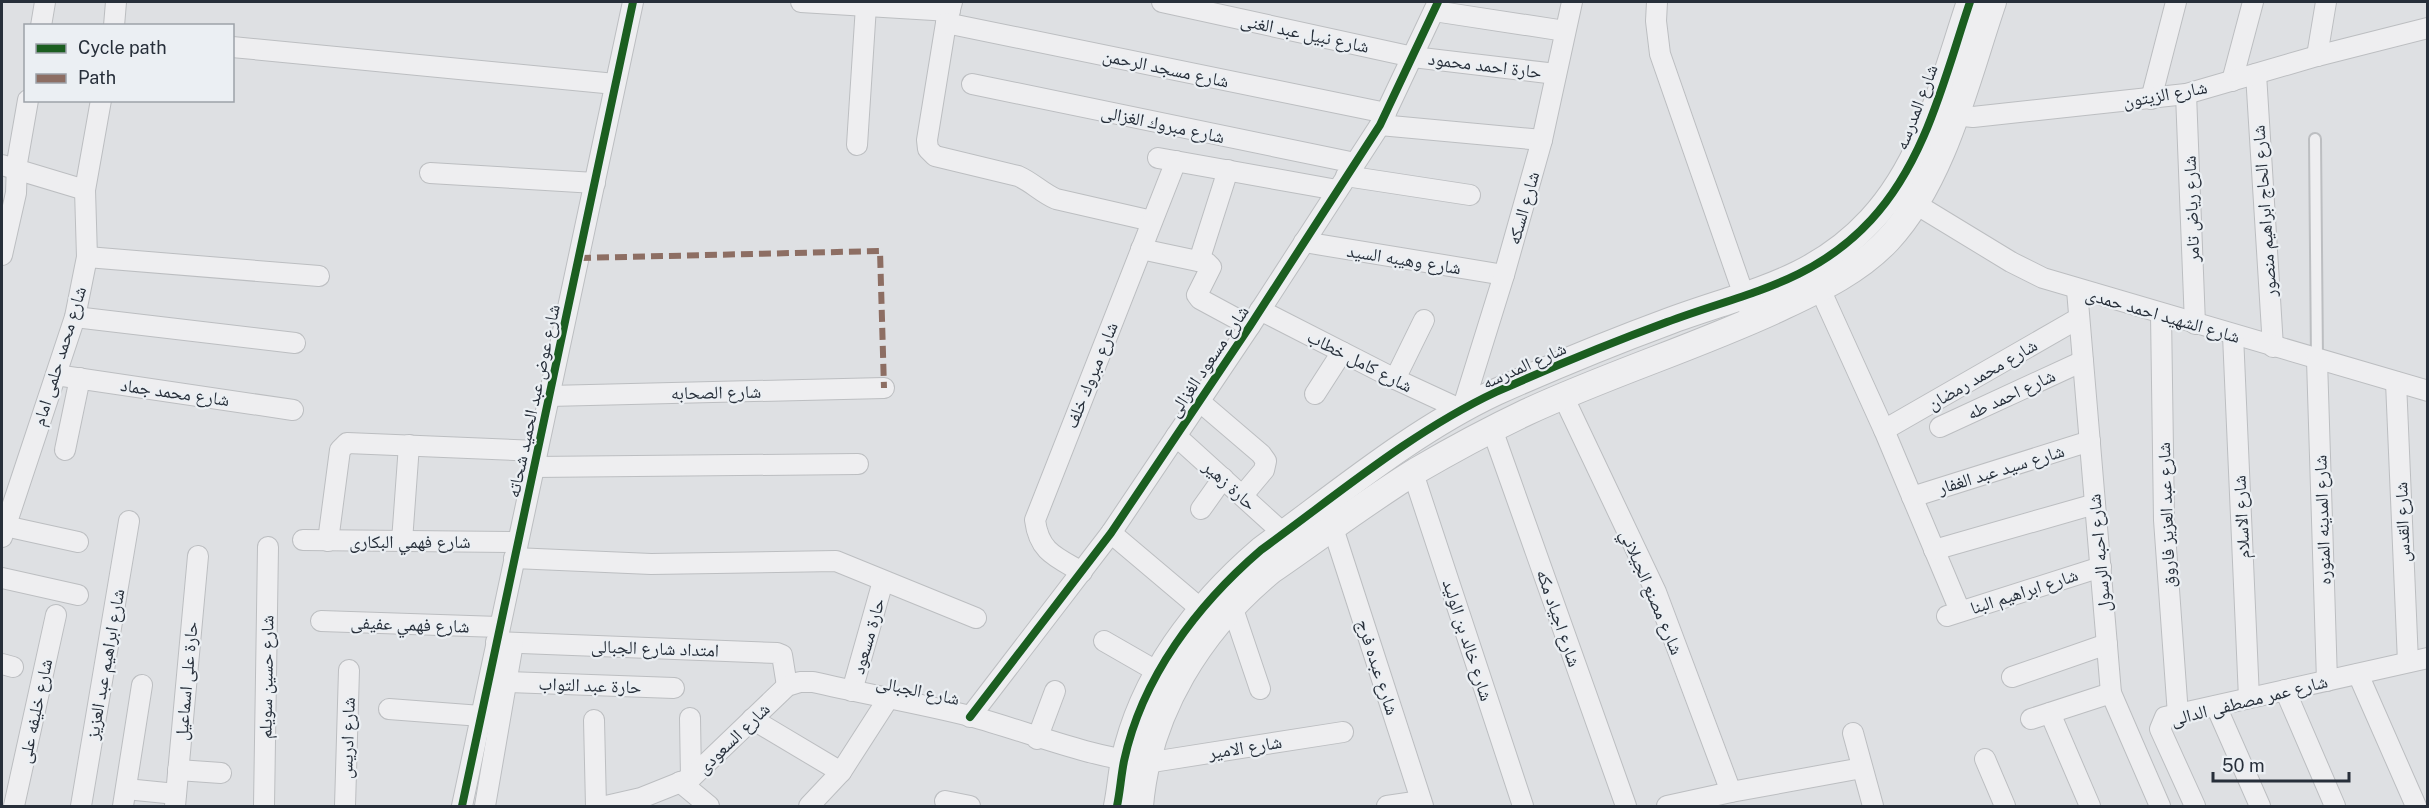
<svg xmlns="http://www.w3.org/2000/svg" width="2429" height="808" viewBox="0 0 2429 808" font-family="'Public Sans','Noto Naskh Arabic',sans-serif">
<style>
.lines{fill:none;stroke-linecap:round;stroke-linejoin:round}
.service-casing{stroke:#bcbec1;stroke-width:14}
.minor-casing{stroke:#bcbec1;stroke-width:22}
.tertiary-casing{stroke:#bcbec1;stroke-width:28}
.service{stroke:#eeeef0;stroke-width:10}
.minor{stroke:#eeeef0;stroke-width:20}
.tertiary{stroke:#eeeef0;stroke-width:26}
.quiet{stroke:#8d6e63;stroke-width:6;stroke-dasharray:12 6;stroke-linecap:butt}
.cycleway-casing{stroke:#ebeff3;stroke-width:11}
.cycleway{stroke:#1b5e20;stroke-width:8}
.labels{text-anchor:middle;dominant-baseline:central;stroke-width:4.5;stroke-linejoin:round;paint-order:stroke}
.street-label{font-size:18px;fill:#272f3a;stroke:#ebeff3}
</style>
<rect width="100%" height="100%" fill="#dee0e3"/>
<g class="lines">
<defs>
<path id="service" d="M 2315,139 L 2317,360"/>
<g id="minor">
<path d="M 801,2 L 950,11"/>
<path d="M 952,2 L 946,23 L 927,140 L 928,149 L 935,156 L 1018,176 C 1032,182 1042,193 1056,199 L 1152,221"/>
<path d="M 1162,2 L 1413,57 L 1556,74"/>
<path d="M 1657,2 L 1656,21 L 1660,54 L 1748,307"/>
<path d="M 1434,11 L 1565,31"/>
<path d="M 946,23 L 1386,113"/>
<path d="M 41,26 L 45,2"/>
<path d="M 114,26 L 116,2"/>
<path d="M 232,47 L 615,84"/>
<path d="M 2317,56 L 2326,2"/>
<path d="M 2256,74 L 2273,347"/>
<path d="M 2232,81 L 2253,2"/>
<path d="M 972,84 L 1355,163"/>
<path d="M 2186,94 L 2195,324"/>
<path d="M 2151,99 L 2176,2"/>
<path d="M 1943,111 L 1954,115 L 1973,117 L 2186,94 L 2317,56 L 2428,28"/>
<path d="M 1380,125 L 1542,140"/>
<path d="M 857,145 L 866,6"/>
<path d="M 1158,158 L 1337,190"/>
<path d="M 2,165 L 85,190"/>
<path d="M 430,173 L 595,183"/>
<path d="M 1346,176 L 1470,195"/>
<path d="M 1914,203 L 2011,262 L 2043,278 L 2428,391"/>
<path d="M 1304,242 L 1504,275"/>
<path d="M 1141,249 L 1207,263 L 1211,267 L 1197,295 L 1200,299 L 1250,326"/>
<path d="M 2,255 L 16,193 L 17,163 L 28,100"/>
<path d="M 87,257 L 319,276"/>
<path d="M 1199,261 L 1228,170"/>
<path d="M 1820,289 L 1884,430 L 1960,611"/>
<path d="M 2077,290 L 2111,693 L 2160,806"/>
<path d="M 1260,310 L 1395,379 L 1462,410 L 1504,275 L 1542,140 L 1572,2"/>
<path d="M 2161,314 L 2164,520 L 2178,715"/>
<path d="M 75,317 L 295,343"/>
<path d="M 2233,335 L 2249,698"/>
<path d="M 2317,360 L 2327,681"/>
<path d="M 56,375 L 293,410"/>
<path d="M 1395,379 L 1424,320"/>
<path d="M 2396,382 L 2408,662"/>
<path d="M 1315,394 L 1342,352"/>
<path d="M 549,396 L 884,388"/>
<path d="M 1563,396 L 1656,592 L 1731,792"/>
<path d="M 1199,401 L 1261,454 L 1266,461 L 1264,470 L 1243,495"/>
<path d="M 1940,427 L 2083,361"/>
<path d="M 1492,429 L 1626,806"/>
<path d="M 1884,430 L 2079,318"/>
<path d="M 1176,436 L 1284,534"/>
<path d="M 65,450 L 80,378"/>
<path d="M 534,467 L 858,464"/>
<path d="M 1413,473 L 1523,806"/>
<path d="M 1912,497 L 2090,441"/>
<path d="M 1201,509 L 1223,478"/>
<path d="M 5,526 L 78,542"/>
<path d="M 1333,528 L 1423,806"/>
<path d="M 1111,533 L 1201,609"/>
<path d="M 2,537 L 75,317 L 87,257 L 85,190 L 101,100"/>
<path d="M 303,540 L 517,542"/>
<path d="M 328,541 L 340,450 L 347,443 L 537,451"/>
<path d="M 402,541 L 409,445"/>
<path d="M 1934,550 L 2095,504"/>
<path d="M 514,558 L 651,564 L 836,561 L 976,618"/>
<path d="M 1082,572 C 1056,557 1039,552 1035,520 L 1176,161"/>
<path d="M 2,578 L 78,595"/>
<path d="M 1232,606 L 1260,689"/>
<path d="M 1947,616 L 2101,567"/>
<path d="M 321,621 L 499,627"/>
<path d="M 1104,641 L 1158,672"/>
<path d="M 496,642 L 777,653 L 782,655 L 787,686"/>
<path d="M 2,664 L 13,667"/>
<path d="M 2358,674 L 2416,806"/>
<path d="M 2012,677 L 2107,644"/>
<path d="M 506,682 L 674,688"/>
<path d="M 2285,690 L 2335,806"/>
<path d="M 852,691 L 883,581"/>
<path d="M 2216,706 L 2260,806"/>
<path d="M 389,709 L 481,716"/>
<path d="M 2050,713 L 2090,806"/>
<path d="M 970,717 L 1111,533 L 1250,326 L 1380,125 L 1438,2"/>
<path d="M 690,718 L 691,778"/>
<path d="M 752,719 L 841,772"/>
<path d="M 2031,719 L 2111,693"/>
<path d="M 594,720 L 596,806"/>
<path d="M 1853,733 L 1873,806"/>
<path d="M 1037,739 L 1055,691"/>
<path d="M 1985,759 L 2005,806"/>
<path d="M 178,770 L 221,773"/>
<path d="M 680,782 L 709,806"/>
<path d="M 126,789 L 176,794"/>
<path d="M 945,801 L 970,806"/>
<path d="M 14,806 L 56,615"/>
<path d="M 81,806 L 129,521"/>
<path d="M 123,806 L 142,685"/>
<path d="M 175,806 L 198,556"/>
<path d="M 264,806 L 268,547"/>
<path d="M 345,806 L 349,670"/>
<path d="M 462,806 L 633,2"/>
<path d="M 485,806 L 513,643"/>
<path d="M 606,806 L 641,798 L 691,778 L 787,686 L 800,682 L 813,682 C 865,694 918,703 970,716 C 1029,732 1085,756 1146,763 L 1343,732"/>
<path d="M 809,806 L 841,772 L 888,699"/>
<path d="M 1387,806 L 1421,801"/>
<path d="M 1667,806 L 1731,792 L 1862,768"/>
<path d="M 2195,806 L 2160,729 L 2165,717 L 2428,658"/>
</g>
<g id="tertiary">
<path d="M 1117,806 C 1120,792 1121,776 1124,761 C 1142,677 1197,605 1261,550 C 1337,495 1411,432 1496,392 C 1552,367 1610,343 1667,322 C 1744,293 1812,284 1871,220 C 1926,161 1945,76 1970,2"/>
<path d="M 1140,806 C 1148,712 1200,629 1272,570 C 1320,537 1366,502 1416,471 C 1452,450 1489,430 1527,412 C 1609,374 1696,347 1778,309 C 1818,290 1858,272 1888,240 C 1944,180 1967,78 1993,2"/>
</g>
</defs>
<!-- service casing -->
<use href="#service" class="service-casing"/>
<!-- minor casing -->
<use href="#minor" class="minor-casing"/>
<!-- tertiary casing -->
<use href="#tertiary" class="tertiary-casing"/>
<!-- service -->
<use href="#service" class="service"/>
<!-- minor -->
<use href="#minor" class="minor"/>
<!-- tertiary -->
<use href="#tertiary" class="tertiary"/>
<!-- quiet -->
<path class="quiet" d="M 579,258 L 880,251 L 884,388"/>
<defs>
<g id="cycleway">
<path d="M 970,717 L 1111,533 L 1250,326 L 1380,125 L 1438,2"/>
<path d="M 462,806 L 633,2"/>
<path d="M 1117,806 C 1120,792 1121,776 1124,761 C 1142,677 1197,605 1261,550 C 1337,495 1411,432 1496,392 C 1552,367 1610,343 1667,322 C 1744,293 1812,284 1871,220 C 1926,161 1945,76 1970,2"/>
</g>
</defs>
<!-- cycleway casing -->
<use href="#cycleway" class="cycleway-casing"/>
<!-- cycleway -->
<use href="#cycleway" class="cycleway"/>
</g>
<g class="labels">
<!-- street labels -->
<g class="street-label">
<text transform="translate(1305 33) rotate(12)">شارع نبيل عبد الغنى</text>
<text transform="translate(1485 65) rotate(7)">حارة احمد محمود</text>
<text transform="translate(1166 68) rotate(12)">شارع مسجد الرحمن</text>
<text transform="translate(2165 94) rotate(-10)">شارع الزيتون</text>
<text transform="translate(1916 107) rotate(-69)">شارع المدرسه</text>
<text transform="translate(1163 124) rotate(12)">شارع مبروك الغزالى</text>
<text transform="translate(1523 208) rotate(-74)">شارع السكه</text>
<text transform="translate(2191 209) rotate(-92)">شارع رياض تامر</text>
<text transform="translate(2264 211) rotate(-94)">شارع الحاج ابراهيم منصور</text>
<text transform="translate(1404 259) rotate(9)">شارع وهيبه السيد</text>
<text transform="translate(2163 315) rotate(16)">شارع الشهيد احمد حمدى</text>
<text transform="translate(59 356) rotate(-73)">شارع محمد حلمى امام</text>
<text transform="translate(1208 361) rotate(-56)">شارع مسعود الغزالى</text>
<text transform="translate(1360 361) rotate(27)">شارع كامل خطاب</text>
<text transform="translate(1524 365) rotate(-24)">شارع المدرسه</text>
<text transform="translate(1982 374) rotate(-30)">شارع محمد رمضان</text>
<text transform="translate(1091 375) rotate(-68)">شارع مبروك خلف</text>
<text transform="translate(175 392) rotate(8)">شارع محمد جماد</text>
<text transform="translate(716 392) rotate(-1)">شارع الصحابه</text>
<text transform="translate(2011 394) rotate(-25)">شارع احمد طه</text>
<text transform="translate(533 401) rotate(-78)">شارع عوض عبد الحميد شحاته</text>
<text transform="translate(2001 469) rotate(-17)">شارع سيد عبد الغفار</text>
<text transform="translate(1230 485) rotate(42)">حارة زهير</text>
<text transform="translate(2166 515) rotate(-92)">شارع عبد العزيز فاروق</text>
<text transform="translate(2241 517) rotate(-93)">شارع الاسلام</text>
<text transform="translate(2322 520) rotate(-92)">شارع المدينه المنوره</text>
<text transform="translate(2402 522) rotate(-92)">شارع القدس</text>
<text x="410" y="541">شارع فهمي البكارى</text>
<text transform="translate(2099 553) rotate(-95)">شارع احبه الرسول</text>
<text transform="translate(2024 591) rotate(-18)">شارع ابراهيم البنا</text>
<text transform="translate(1652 592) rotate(67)">شارع مصنع الجيلاني</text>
<text transform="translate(1559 618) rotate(71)">شارع اجياد مكه</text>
<text transform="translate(410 624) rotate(2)">شارع فهمي عفيفى</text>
<text transform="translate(868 636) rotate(-74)">حارة مسعود</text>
<text transform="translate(1468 640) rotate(72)">شارع خالد بن الوليد</text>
<text transform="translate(655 648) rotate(2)">امتداد شارع الجبالى</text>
<text transform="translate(105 664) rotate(-80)">شارع ابراهيم عبد العزيز</text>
<text transform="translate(1378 667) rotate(72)">شارع عبده فرج</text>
<text transform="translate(266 677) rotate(-89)">شارع حسين سويلم</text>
<text transform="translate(186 681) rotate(-85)">حارة على اسماعيل</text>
<text transform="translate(590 685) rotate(2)">حارة عبد التواب</text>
<text transform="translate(918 690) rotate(12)">شارع الجبالى</text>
<text transform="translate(2249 700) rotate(-14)">شارع عمر مصطفى الدالى</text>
<text transform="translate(35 711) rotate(-78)">شارع خليفه على</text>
<text transform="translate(347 738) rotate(-88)">شارع ادريس</text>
<text transform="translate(733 738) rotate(-44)">شارع السعودى</text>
<text transform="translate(1245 747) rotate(-9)">شارع الامير</text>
</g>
</g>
<!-- border -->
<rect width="2429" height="808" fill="none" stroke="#272f3a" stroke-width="6"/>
<!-- legend -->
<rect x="24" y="24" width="210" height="78" fill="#ebeff3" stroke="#9da2a9" stroke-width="1.5"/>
<rect x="36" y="44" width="30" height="9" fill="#1b5e20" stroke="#9da2a9" stroke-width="1.5"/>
<text x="78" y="54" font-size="18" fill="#272f3a">Cycle path</text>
<rect x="36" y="74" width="30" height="9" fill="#8d6e63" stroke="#9da2a9" stroke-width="1.5"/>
<text x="78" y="84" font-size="18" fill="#272f3a">Path</text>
<!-- scale -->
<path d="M2213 772v9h136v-9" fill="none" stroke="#272f3a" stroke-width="3"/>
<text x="2222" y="772" font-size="18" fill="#272f3a" stroke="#ebeff3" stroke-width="4.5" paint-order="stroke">50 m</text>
</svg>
